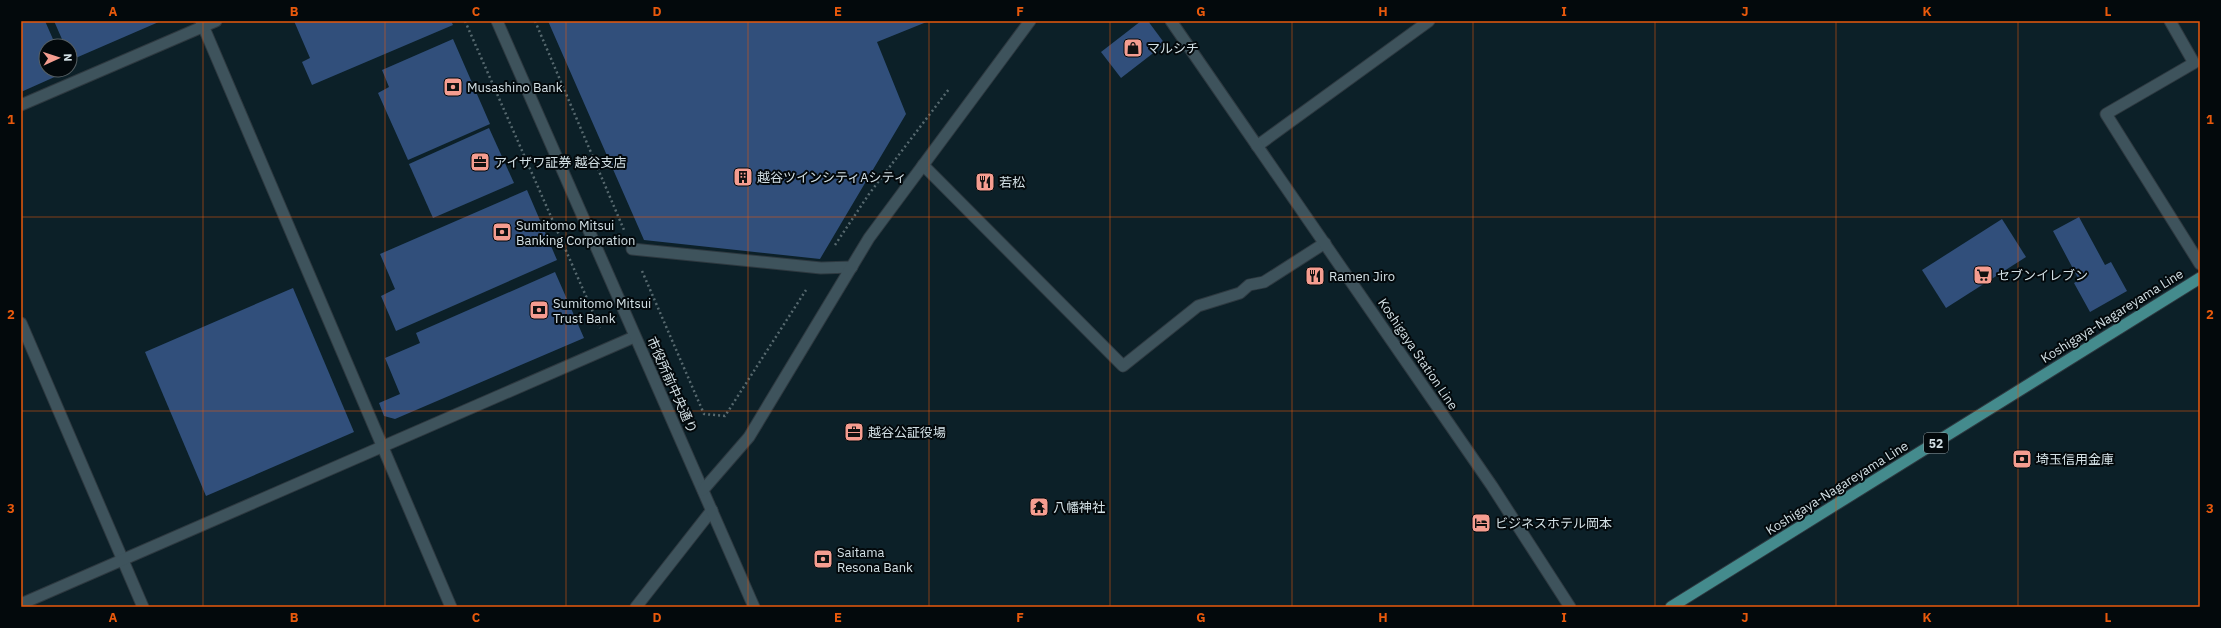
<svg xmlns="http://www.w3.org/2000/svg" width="2221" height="628" viewBox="0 0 2221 628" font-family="'IBM Plex Sans','Noto Sans JP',sans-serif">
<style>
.building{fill:#314f7b}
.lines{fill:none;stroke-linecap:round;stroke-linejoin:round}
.service-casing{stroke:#2e3940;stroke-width:13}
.minor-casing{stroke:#2e3940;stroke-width:13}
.tertiary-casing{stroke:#2e3940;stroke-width:13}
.secondary-casing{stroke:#2e3940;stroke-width:13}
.primary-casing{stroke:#2e3940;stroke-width:13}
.path{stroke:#57696f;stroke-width:2.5;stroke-dasharray:2 3;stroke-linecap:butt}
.service{stroke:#3e535c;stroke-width:11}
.minor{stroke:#3e535c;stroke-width:11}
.tertiary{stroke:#3e535c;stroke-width:11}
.secondary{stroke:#3e535c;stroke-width:11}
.primary{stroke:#448b8d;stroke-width:11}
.grid{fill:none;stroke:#e8590c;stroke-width:1;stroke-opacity:0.55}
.labels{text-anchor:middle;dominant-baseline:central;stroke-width:4;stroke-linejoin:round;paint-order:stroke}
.shield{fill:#03090c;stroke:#95a0a4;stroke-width:1}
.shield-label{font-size:12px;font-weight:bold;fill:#d3e0e5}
.poi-label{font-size:13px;fill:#d3e0e5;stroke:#03090c;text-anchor:start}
.street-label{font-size:13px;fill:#d3e0e5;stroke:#03090c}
.neatline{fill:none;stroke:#e8590c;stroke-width:1.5}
.grid-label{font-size:13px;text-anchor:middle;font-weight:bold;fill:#e8590c}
</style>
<rect width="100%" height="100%" fill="#0c2028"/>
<!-- building -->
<g class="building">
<path d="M 21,21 L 45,21 L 56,46 L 46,46 L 46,70 L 68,71 L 21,92 Z"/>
<path d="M 54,21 L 161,21 L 71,60 L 70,46 L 65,46 Z"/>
<path d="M 294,21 L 451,21 L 453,25 L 312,85 L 302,62 L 310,58 Z"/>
<path d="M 548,21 L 929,21 L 877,42 L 906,114 L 820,259 L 644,240 Z"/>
<path d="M 1141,21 L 1148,21 L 1165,44 L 1121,78 L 1101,52 Z"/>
<path d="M 453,39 L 490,124 L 408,160 L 378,93 L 389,87 L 382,70 Z"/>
<path d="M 489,128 L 514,183 L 433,218 L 409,164 Z"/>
<path d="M 527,190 L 557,260 L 396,331 L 381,296 L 395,289 L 380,254 Z"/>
<path d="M 2079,217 L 2105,265 L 2111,262 L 2127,291 L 2090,312 L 2074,283 L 2079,280 L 2053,231 Z"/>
<path d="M 2002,219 L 2026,257 L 1946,308 L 1922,270 Z"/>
<path d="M 555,272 L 584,338 L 395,419 L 384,416 L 379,403 L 400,394 L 385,358 L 420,343 L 416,333 Z"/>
<path d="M 293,288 L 354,432 L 206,496 L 145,352 Z"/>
</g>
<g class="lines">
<defs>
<g id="service">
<path d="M 2170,21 L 2194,63 L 2106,114 L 2200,264"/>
<path d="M 923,165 L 1123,366 L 1198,306 L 1240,293 L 1249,285 L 1264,282 L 1325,243"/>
<path d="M 632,249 L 821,268 L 852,267"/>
</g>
<g id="minor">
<path d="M 201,21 L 451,607"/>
<path d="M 21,105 L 216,21"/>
<path d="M 1257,146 L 1429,21"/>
<path d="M 21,323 L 143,607"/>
<path d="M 21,604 L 634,337"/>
<path d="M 636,607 L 712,510"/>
</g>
<g id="tertiary">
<path d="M 497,21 L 754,607"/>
<path d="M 703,490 L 749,437 L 869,238 L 1030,21"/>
</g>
<path id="secondary" d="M 1171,21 L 1492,486 L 1570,607"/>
<path id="primary" d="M 1671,607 L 2200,278"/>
</defs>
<!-- service casing -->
<use href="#service" class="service-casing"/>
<!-- minor casing -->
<use href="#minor" class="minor-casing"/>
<!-- tertiary casing -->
<use href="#tertiary" class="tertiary-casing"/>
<!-- secondary casing -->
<use href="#secondary" class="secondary-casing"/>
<!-- primary casing -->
<use href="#primary" class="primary-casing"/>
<!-- path -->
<g class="path">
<path d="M 465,21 L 600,328"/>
<path d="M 535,21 L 624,230"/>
<path d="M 835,245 L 869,194 L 949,89"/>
<path d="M 642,271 L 704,414 L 725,416 L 806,290"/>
</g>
<!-- service -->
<use href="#service" class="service"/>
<!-- minor -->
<use href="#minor" class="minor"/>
<!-- tertiary -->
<use href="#tertiary" class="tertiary"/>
<!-- secondary -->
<use href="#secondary" class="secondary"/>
<!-- primary -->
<use href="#primary" class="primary"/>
</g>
<!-- grid -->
<path class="grid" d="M 203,21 L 203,607M 385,21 L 385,607M 566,21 L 566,607M 748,21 L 748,607M 929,21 L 929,607M 1110,21 L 1110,607M 1292,21 L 1292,607M 1473,21 L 1473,607M 1655,21 L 1655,607M 1836,21 L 1836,607M 2018,21 L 2018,607M 21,217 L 2200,217M 21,411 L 2200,411"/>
<!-- icons -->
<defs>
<symbol id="shop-square" viewBox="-11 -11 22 22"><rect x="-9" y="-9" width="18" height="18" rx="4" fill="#f59d90" stroke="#03090c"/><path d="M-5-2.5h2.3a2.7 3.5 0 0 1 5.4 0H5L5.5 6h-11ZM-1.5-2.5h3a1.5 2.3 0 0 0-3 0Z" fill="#111"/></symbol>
<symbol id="bank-square" viewBox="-11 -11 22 22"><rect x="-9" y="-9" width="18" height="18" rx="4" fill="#f59d90" stroke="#03090c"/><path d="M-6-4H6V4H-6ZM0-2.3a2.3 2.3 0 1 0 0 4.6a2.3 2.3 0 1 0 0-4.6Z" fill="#111"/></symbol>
<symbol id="office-square" viewBox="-11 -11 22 22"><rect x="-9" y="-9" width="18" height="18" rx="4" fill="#f59d90" stroke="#03090c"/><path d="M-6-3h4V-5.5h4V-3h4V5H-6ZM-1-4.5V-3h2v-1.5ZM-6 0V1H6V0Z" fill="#111"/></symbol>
<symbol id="building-square" viewBox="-11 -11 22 22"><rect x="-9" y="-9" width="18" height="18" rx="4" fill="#f59d90" stroke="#03090c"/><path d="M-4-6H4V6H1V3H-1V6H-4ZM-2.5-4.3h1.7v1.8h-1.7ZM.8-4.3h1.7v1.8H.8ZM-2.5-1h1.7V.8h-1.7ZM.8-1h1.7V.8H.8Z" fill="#111"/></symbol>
<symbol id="restaurant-square" viewBox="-11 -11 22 22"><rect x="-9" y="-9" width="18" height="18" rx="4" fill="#f59d90" stroke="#03090c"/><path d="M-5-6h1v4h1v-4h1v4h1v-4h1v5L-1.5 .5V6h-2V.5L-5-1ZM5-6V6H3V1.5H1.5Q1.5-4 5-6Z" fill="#111"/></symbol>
<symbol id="supermarket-square" viewBox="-11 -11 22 22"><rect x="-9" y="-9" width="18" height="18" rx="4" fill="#f59d90" stroke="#03090c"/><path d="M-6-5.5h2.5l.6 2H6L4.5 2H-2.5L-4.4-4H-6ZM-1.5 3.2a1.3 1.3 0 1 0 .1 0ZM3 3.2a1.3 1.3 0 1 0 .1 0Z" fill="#111"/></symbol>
<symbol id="temple-square" viewBox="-11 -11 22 22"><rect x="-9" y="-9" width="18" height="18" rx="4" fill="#f59d90" stroke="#03090c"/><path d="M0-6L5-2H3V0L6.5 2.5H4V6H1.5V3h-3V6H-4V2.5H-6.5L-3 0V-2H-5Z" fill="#111"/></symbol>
<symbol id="hotel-square" viewBox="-11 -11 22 22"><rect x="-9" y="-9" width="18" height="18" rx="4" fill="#f59d90" stroke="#03090c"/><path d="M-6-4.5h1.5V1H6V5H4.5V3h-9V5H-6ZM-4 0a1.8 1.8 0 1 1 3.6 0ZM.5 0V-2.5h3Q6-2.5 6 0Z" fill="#111"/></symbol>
</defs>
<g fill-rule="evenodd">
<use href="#shop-square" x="1122" y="37" width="22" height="22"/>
<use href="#bank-square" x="442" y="76" width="22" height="22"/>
<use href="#office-square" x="469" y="151" width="22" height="22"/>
<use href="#building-square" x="732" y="166" width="22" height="22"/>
<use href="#restaurant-square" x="974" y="171" width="22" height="22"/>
<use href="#bank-square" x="491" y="221" width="22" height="22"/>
<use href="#supermarket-square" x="1972" y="264" width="22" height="22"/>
<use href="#restaurant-square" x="1304" y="265" width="22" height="22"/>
<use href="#bank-square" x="528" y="299" width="22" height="22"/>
<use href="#office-square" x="843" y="421" width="22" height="22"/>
<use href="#bank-square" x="2011" y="448" width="22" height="22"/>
<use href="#temple-square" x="1028" y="496" width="22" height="22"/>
<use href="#hotel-square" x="1470" y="512" width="22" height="22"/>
<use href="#bank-square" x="812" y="548" width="22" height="22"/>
</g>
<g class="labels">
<!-- shield labels -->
<rect class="shield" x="1924" y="433" width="24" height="20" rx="3"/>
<g class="shield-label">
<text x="1936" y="443">52</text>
</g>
<!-- poi labels -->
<g class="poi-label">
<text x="1147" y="48">マルシチ</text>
<text x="467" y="87">Musashino Bank</text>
<text x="494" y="162">アイザワ証券 越谷支店</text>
<text x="757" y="177">越谷ツインシティAシティ</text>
<text x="999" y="182">若松</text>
<text x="516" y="225">Sumitomo Mitsui<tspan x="516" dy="15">Banking Corporation</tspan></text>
<text x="1997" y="275">セブンイレブン</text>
<text x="1329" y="276">Ramen Jiro</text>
<text x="553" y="303">Sumitomo Mitsui<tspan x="553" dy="15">Trust Bank</tspan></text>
<text x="868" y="432">越谷公証役場</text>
<text x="2036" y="459">埼玉信用金庫</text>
<text x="1053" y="507">八幡神社</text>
<text x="1495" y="523">ビジネスホテル岡本</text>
<text x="837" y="552">Saitama<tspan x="837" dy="15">Resona Bank</tspan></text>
</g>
<!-- street labels -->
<g class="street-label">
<text transform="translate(2112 316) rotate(-32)">Koshigaya-Nagareyama Line</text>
<text transform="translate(1418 354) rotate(56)">Koshigaya Station Line</text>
<text transform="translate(672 385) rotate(66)">市役所前中央通り</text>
<text transform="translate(1837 488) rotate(-32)">Koshigaya-Nagareyama Line</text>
</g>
</g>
<!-- border -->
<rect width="2221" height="628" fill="none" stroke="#03090c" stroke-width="44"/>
<!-- north arrow -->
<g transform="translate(58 58) rotate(87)"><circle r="19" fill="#03090c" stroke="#565f63"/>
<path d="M0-3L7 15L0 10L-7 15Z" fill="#f59d90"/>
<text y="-6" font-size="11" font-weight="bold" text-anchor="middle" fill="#d3e0e5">N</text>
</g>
<rect x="22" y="22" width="2177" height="584" class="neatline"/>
<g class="grid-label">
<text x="113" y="16">A</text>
<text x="294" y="16">B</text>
<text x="476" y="16">C</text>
<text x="657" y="16">D</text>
<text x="838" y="16">E</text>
<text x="1020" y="16">F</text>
<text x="1201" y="16">G</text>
<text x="1383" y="16">H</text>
<text x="1564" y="16">I</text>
<text x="1745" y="16">J</text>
<text x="1927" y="16">K</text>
<text x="2108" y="16">L</text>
<text x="11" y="124">1</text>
<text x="2210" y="124">1</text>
<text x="11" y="319">2</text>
<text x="2210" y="319">2</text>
<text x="11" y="513">3</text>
<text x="2210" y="513">3</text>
<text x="113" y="622">A</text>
<text x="294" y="622">B</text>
<text x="476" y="622">C</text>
<text x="657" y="622">D</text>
<text x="838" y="622">E</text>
<text x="1020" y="622">F</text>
<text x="1201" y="622">G</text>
<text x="1383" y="622">H</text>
<text x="1564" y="622">I</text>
<text x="1745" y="622">J</text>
<text x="1927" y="622">K</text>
<text x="2108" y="622">L</text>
</g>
</svg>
